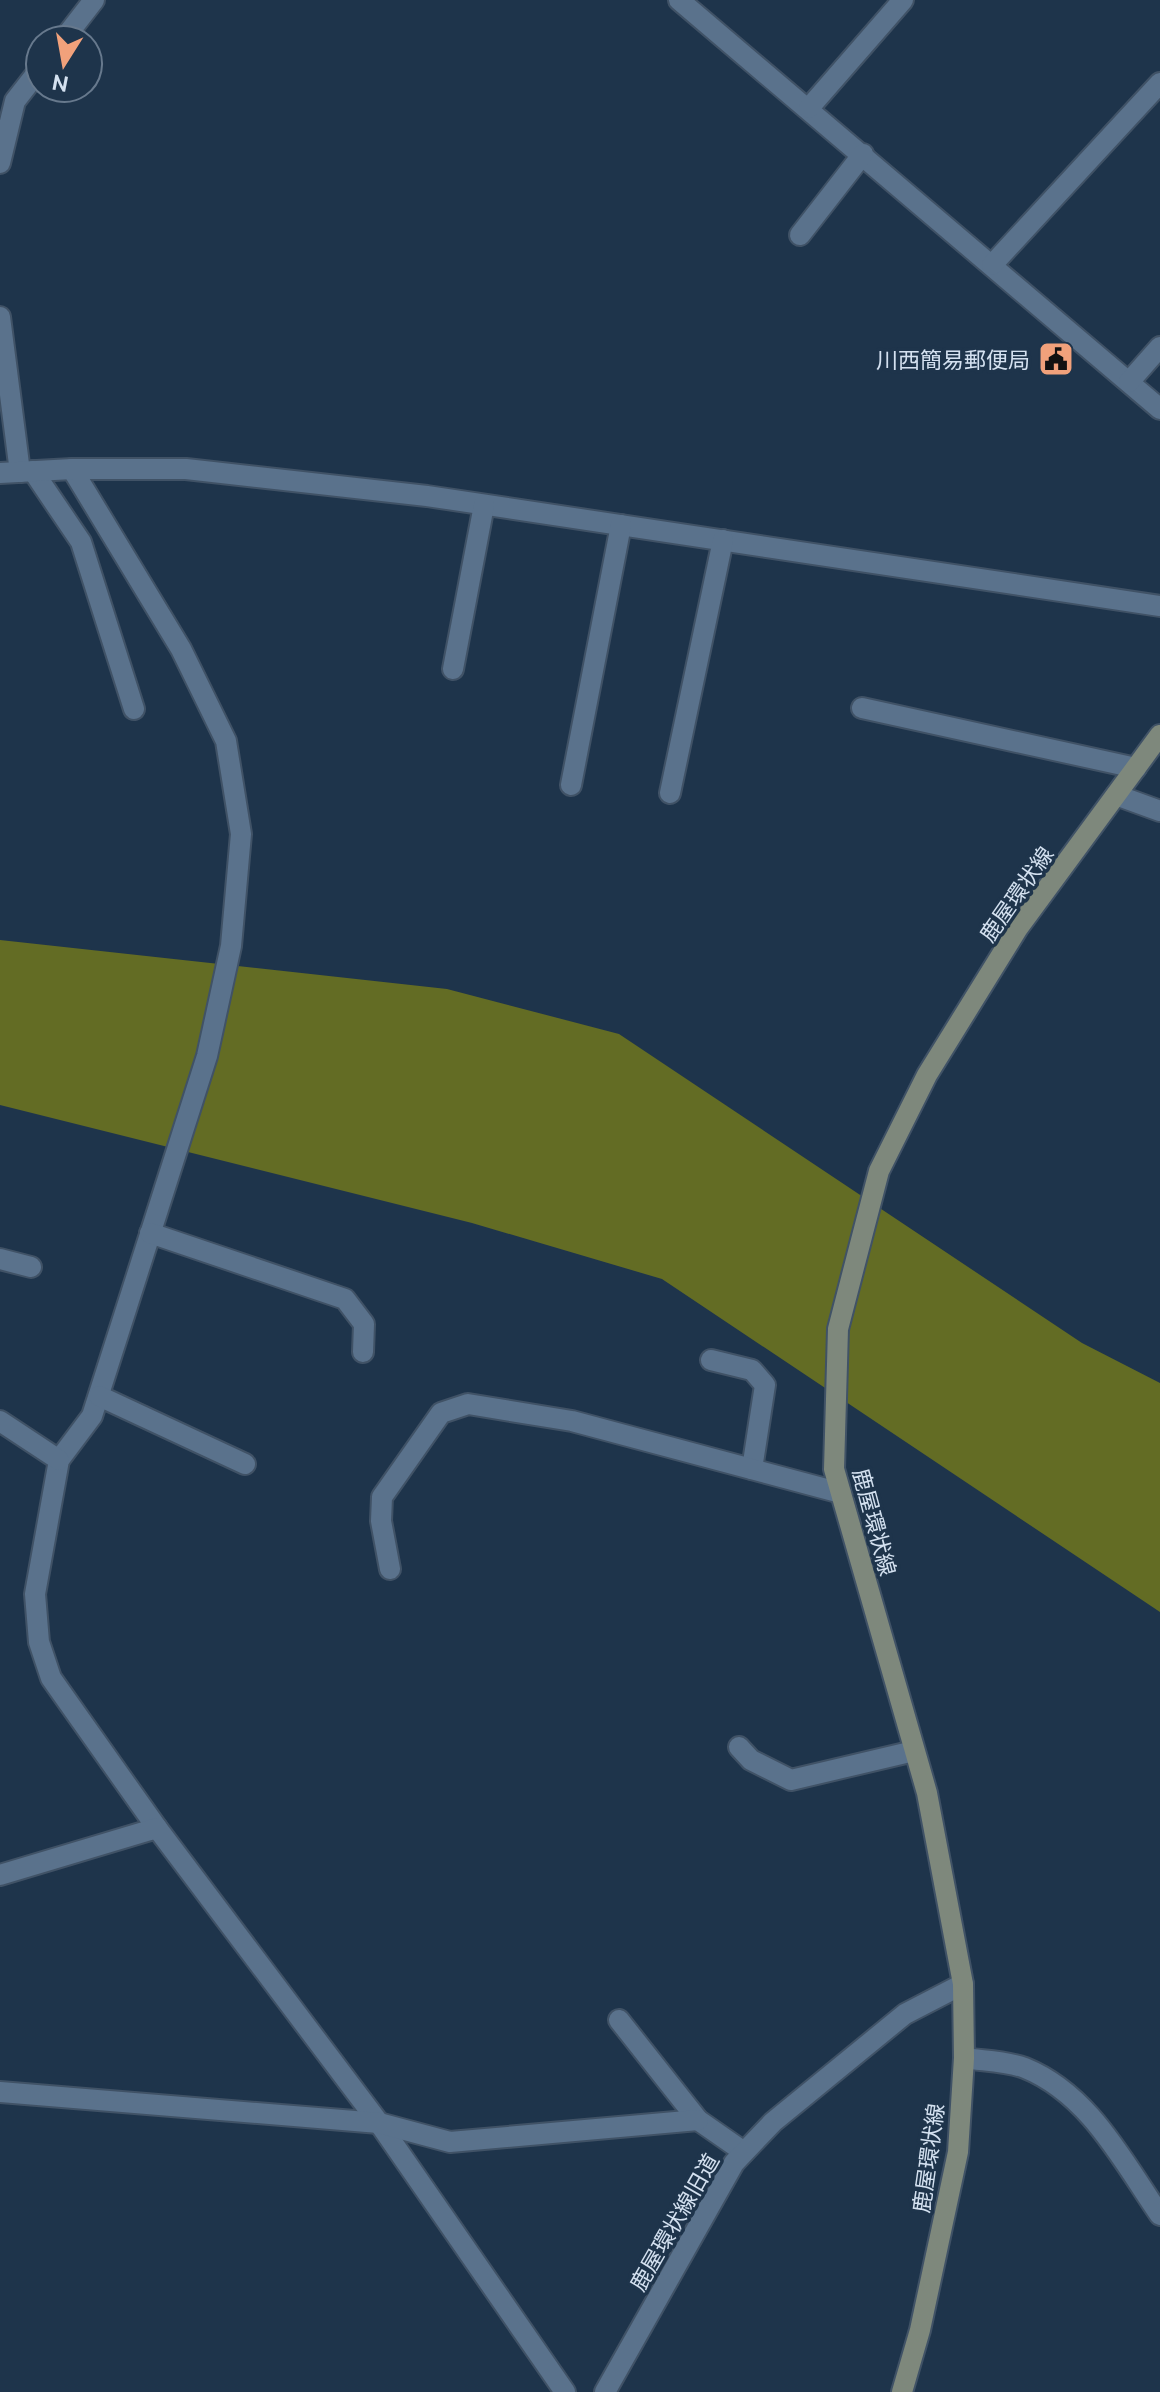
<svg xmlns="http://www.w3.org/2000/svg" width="1160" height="2392" viewBox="0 0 1160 2392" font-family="Ubuntu,'Noto Sans JP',sans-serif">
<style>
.forest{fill:#636c24}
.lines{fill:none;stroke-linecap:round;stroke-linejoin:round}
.street-casing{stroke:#405266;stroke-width:24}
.secondary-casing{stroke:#405266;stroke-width:24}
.street{stroke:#5a728c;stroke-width:20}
.secondary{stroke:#7e887c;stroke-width:20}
.labels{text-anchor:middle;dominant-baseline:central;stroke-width:7;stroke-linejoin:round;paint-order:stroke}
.poi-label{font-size:22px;fill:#d4e1f0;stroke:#1e344b;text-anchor:end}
.street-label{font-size:22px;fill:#d4e1f0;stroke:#1e344b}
</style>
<rect width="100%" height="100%" fill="#1e344b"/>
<!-- forest -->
<path class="forest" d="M 0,940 L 447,989 L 619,1034 L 1082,1343 L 1160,1383 L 1160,1612 L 662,1279 L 472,1223 L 0,1105 Z"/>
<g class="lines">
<defs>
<g id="street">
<path d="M 679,0 L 1160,409"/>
<path d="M 63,40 L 94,0"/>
<path d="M 809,108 L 903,0"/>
<path d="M 0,163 L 15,101 L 40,69"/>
<path d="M 800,235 L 863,154"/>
<path d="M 992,265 L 1160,83"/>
<path d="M 0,317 L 20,472"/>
<path d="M 1129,382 L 1160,347"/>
<path d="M 72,469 L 181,649 L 226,741 L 241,834 L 231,946 L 207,1056 L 92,1416 L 59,1460 L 35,1594 L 39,1642 L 51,1678 L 157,1828"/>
<path d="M 33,471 L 81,542 L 134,709"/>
<path d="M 0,473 L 72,469 L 186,469 L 427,496 L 1160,606"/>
<path d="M 453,669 L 484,505"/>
<path d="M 862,708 L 1136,768"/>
<path d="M 571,785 L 621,525"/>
<path d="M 670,793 L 723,540"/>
<path d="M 1116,795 L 1160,811"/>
<path d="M 150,1233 L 345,1299 L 364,1324 L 363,1352"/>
<path d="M 0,1259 L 31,1267"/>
<path d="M 711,1360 L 752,1370 L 765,1385 L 752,1469"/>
<path d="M 99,1396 L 245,1464"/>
<path d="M 0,1421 L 59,1460"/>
<path d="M 390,1569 L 381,1521 L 382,1497 L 441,1413 L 468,1404 L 572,1421 L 841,1493"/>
<path d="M 739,1747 L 751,1760 L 791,1780 L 914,1751"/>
<path d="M 0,1875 L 157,1828 L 379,2123 L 565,2392"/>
<path d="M 619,2020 L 698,2120 L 744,2152"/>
<path d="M 964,2058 C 983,2061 1007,2061 1025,2068 C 1089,2094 1122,2160 1160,2215"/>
<path d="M 0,2092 L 379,2123 L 450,2142 L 698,2120"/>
<path d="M 605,2392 L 734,2163 L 773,2122 L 905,2014 L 963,1984"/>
</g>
<path id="secondary" d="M 902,2392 L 920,2330 L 958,2152 L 964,2058 L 963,1984 L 927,1793 L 834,1469 L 838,1329 L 879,1171 L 927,1075 L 1018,928 L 1160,735"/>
</defs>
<!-- street casing -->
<use href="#street" class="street-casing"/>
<!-- secondary casing -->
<use href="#secondary" class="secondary-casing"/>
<!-- street -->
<use href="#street" class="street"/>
<!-- secondary -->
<use href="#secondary" class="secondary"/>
</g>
<!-- icons -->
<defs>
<symbol id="civic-square" viewBox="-11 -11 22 22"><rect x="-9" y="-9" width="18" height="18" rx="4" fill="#f1a17b" stroke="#1e344b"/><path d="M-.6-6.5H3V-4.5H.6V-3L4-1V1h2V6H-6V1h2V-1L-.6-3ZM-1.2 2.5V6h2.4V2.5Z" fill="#111"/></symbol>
</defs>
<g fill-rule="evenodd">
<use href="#civic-square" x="1036" y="339" width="40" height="40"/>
</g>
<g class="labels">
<!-- poi labels -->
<g class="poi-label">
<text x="1030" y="359">川西簡易郵便局</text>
</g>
<!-- street labels -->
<g class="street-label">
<text transform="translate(1016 894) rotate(-55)">鹿屋環状線</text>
<text transform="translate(875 1522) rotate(75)">鹿屋環状線</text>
<text transform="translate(928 2158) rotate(-82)">鹿屋環状線</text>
<text transform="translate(674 2222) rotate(-60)">鹿屋環状線旧道</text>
</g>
</g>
<!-- north arrow -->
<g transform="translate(64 64) rotate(191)"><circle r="38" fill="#1e344b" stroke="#67798d" stroke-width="2"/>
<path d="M0-6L14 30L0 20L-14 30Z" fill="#f1a17b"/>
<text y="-12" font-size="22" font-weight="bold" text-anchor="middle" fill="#d4e1f0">N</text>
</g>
</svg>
